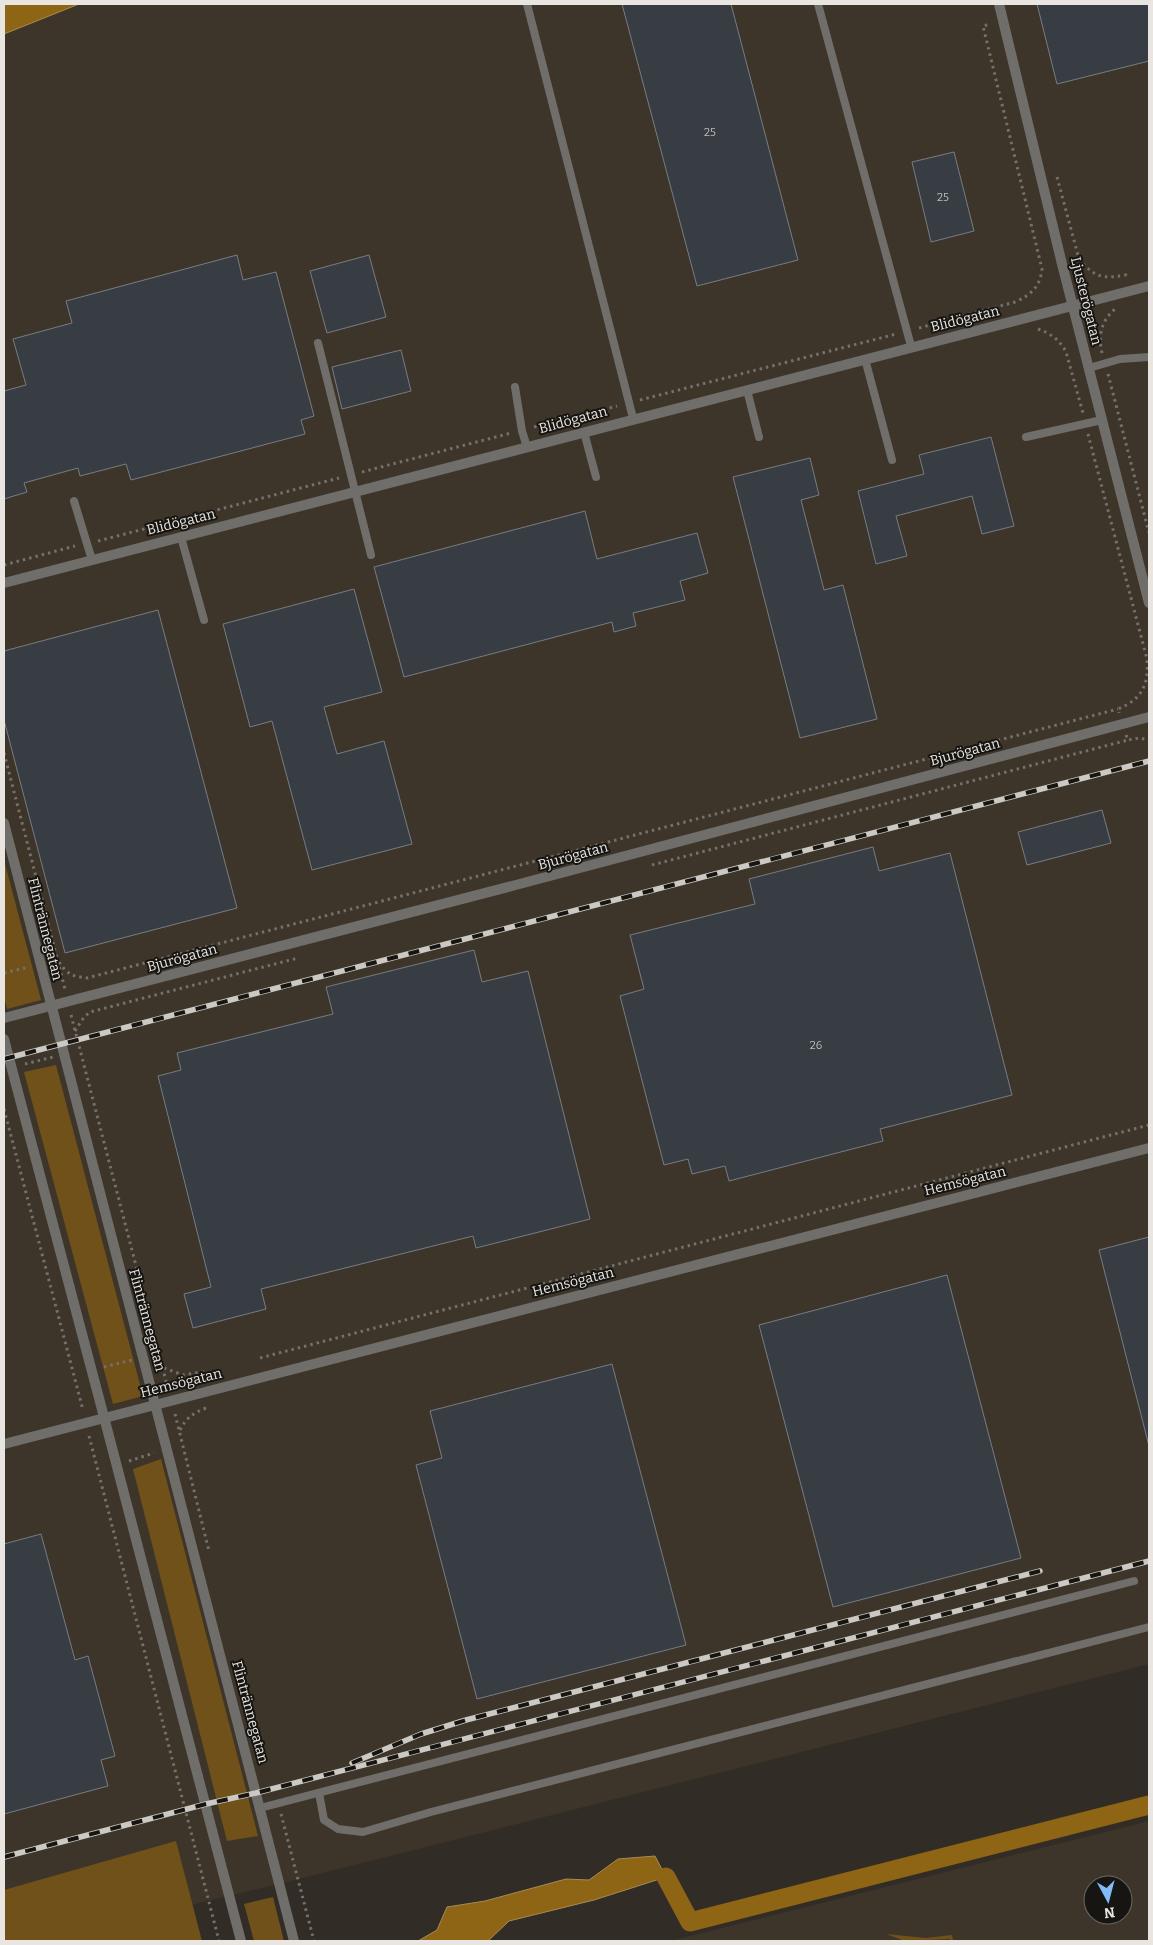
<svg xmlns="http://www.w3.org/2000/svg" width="1153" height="1945" viewBox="0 0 1153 1945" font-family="Bitter,serif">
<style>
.built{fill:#3d3529;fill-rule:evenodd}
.green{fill:#705119}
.water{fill:#8e6415;stroke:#a98b52}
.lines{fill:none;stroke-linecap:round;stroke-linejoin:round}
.canal{stroke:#8e6415;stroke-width:19}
.building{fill:#373d43;stroke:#777d84}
.path{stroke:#75706b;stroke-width:3;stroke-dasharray:2.5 4;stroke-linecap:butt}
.service{stroke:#706e6b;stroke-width:8}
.minor{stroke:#706e6b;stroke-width:10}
.tertiary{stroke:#706e6b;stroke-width:10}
.rail-casing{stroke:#ccc9c4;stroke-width:5.5}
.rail{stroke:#171512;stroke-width:4;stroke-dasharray:11;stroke-linecap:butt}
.labels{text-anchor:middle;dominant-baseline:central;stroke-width:4;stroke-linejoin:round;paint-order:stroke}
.number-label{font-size:11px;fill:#bcbcba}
.street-label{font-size:14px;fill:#e9e6e1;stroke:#171512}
</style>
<rect width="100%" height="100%" fill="#312c26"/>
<!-- built -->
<g class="built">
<path d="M 79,4 L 1149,4 L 1149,1664 L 319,1874 L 42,1941 L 4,1941 L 4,34 Z"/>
<path d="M 1149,1821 L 1149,1941 L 670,1941 ZM 1093,1885 L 1123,1885 L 1123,1915 L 1093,1915 Z"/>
</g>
<!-- green -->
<g class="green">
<path d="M 4,860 L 41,1000 L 7,1009 L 4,996 Z"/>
<path d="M 56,1065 L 143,1396 L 113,1404 L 24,1072 Z"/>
<path d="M 161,1459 L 258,1836 L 227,1841 L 133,1469 Z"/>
<path d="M 176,1841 L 202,1941 L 4,1941 L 4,1890 Z"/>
<path d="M 273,1897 L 284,1941 L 254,1941 L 244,1904 Z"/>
<path d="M 886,1934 L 926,1938 L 952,1935 L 953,1941 L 950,1941 L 950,1939 L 905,1941 Z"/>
</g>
<!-- water -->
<g class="water">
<path d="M 4,4 L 79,4 L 4,34 Z"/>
<path d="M 655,1856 L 666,1877 L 594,1900 L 509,1921 L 488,1941 L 418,1941 L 437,1930 L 447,1907 L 485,1901 L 566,1879 L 589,1880 L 618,1859 Z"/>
</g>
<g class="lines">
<!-- canal -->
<path class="canal" d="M 666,1877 L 690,1922 L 1149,1805"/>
</g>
<!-- building -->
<g class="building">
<path d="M 622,4 L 731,4 L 798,260 L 697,286 Z"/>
<path d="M 1037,4 L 1149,4 L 1149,61 L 1057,84 Z"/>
<path d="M 954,152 L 974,231 L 931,242 L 912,162 Z"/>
<path d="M 237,255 L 243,280 L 276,272 L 314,416 L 301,420 L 305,434 L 131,480 L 126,464 L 80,476 L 78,468 L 24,483 L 27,492 L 4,499 L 4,391 L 26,385 L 13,339 L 72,323 L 66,301 Z"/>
<path d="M 369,255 L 386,317 L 327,333 L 310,271 Z"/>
<path d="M 401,350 L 411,391 L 342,409 L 332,367 Z"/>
<path d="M 991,437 L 1014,526 L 982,534 L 972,496 L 896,516 L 907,556 L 876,564 L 858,491 L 924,474 L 919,455 Z"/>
<path d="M 810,458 L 819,495 L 801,500 L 824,590 L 843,585 L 877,719 L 800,738 L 733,477 Z"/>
<path d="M 585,511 L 597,559 L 697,533 L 708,573 L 680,581 L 685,600 L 633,613 L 636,626 L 614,632 L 612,622 L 404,677 L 374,567 Z"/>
<path d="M 354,589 L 382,692 L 324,707 L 337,754 L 384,741 L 412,844 L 312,870 L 272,721 L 250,727 L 223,624 Z"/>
<path d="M 158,610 L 237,908 L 65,953 L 4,720 L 4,651 Z"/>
<path d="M 1102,810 L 1111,843 L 1027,865 L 1018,832 Z"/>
<path d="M 873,847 L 879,871 L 950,853 L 1012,1095 L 880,1129 L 883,1141 L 729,1181 L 725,1166 L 692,1174 L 688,1159 L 664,1165 L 620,996 L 644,989 L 630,935 L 755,904 L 749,879 Z"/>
<path d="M 474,950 L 482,982 L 528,971 L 590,1219 L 476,1248 L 473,1236 L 261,1289 L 266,1309 L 193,1328 L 184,1294 L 211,1287 L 158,1076 L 181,1070 L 177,1053 L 333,1014 L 326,987 Z"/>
<path d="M 1149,1237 L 1149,1446 L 1099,1250 Z"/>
<path d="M 947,1275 L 1021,1558 L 833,1607 L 759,1325 Z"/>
<path d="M 612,1364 L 686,1645 L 477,1699 L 416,1465 L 442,1458 L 430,1411 Z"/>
<path d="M 41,1534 L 75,1660 L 88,1656 L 115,1756 L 101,1760 L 108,1786 L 4,1814 L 4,1544 Z"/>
</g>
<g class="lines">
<!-- path -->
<g class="path">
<path d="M 1057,177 L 1079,259 C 1095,278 1103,279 1126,275 L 1127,279"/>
<path d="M 919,328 L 1015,302 C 1031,295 1040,287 1042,269 L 983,26 L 991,24"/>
<path d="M 1038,329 C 1050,333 1060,340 1066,352 L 1083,413"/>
<path d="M 1102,353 C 1098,336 1101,321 1115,309"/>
<path d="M 1108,374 L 1149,533"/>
<path d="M 640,400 L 896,334"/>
<path d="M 534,427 L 617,406"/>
<path d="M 1088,434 L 1147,659 C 1149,685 1142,699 1118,709 L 1119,713"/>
<path d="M 362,472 L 511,433"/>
<path d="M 98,541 L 339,478"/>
<path d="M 4,565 L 75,546"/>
<path d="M 1126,735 L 1128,740 L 1139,738 L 1149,740"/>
<path d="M 4,753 L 65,989"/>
<path d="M 652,865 L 1128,740"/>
<path d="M 59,962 C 68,975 72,976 87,978 L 1118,709"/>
<path d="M 4,973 L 29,967"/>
<path d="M 71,1015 L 168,1389"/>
<path d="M 75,1031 L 84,1017 L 90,1012 L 298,958"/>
<path d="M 25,1064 L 53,1057"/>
<path d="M 4,1109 L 83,1410"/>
<path d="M 260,1358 L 1149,1125"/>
<path d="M 104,1367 L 132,1360"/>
<path d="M 164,1368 L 183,1375 L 208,1371"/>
<path d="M 175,1414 L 209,1551"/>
<path d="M 180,1430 C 186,1418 193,1413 206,1408"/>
<path d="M 89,1436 L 219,1941"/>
<path d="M 129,1461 L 154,1453"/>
<path d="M 281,1814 L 314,1941"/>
</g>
<!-- service -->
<g class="service">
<path d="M 527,4 L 633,418"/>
<path d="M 818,4 L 911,346"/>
<path d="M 318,343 L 371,555"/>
<path d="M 865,359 L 892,460"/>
<path d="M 1089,368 L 1120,359 L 1149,357"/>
<path d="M 515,387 L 522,431 L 527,447"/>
<path d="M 747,390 L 759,437"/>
<path d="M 584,432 L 596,477"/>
<path d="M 1026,437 L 1102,420"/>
<path d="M 74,501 L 92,560"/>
<path d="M 181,537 L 204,620"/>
<path d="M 319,1793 L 324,1820 L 338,1829 L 363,1832 L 431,1812 L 1149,1627"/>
<path d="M 260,1808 L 1134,1581"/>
</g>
<!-- minor -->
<g class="minor">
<path d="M 999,4 L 1062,264 L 1149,603"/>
<path d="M 4,583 L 1149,286"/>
<path d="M 4,1018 L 512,886 L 1149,717"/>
<path d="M 155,1404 L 294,1941"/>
<path d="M 104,1417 L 241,1941"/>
</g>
<!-- tertiary -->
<g class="tertiary">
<path d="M 4,823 L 155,1404"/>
<path d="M 4,1039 L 104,1417"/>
<path d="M 4,1444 L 1149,1148"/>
</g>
<defs>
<g id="rail">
<path d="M 4,1059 L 1149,761"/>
<path d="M 352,1763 L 421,1734 L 466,1720 L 1040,1571"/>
<path d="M 4,1857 L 206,1804 L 256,1793 L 1149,1561"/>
</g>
</defs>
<!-- rail casing -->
<use href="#rail" class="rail-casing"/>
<!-- rail -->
<use href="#rail" class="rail"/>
</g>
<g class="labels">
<!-- number labels -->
<g class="number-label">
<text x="710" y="132">25</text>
<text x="943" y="197">25</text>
<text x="816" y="1045">26</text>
</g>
<!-- street labels -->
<g class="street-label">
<text transform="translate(1086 301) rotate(76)">Ljusterögatan</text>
<text transform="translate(965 319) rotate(-14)">Blidögatan</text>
<text transform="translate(573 420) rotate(-15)">Blidögatan</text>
<text transform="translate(181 522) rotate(-14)">Blidögatan</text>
<text transform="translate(965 752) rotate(-15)">Bjurögatan</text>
<text transform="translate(573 856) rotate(-15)">Bjurögatan</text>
<text transform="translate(45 929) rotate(76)">Flintrännegatan</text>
<text transform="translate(182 958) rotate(-15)">Bjurögatan</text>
<text transform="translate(965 1181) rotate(-14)">Hemsögatan</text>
<text transform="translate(573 1282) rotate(-14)">Hemsögatan</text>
<text transform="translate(147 1320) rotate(75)">Flintrännegatan</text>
<text transform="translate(181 1383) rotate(-14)">Hemsögatan</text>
<text transform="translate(250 1712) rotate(75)">Flintrännegatan</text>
</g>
</g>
<!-- border -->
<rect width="1153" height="1945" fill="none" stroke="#e9e6e1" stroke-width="10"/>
<!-- north arrow -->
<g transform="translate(1108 1900) rotate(173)"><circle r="24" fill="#171512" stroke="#6b6965"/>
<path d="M0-4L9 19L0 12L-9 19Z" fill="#82bcfa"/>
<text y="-8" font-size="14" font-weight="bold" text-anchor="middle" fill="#e9e6e1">N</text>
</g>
</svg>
